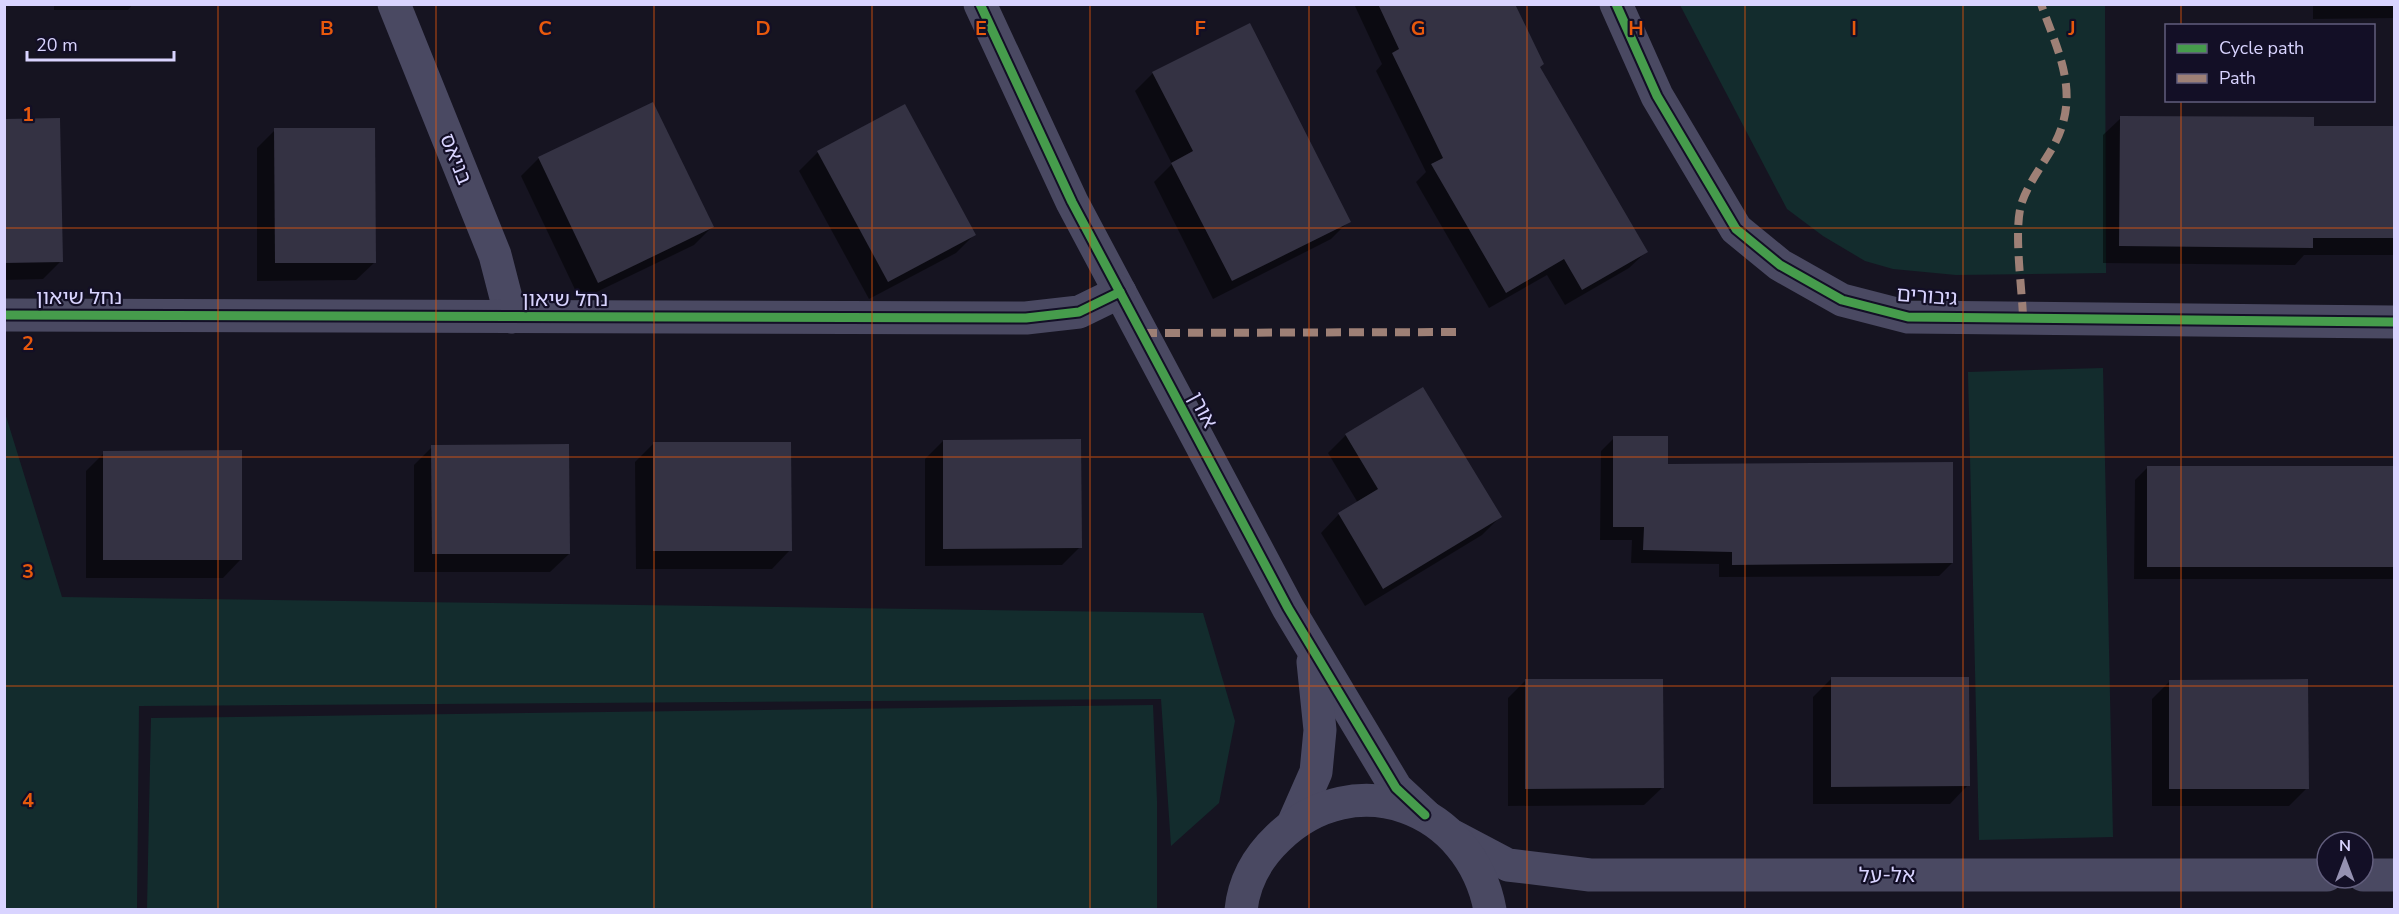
<svg xmlns="http://www.w3.org/2000/svg" width="2399" height="914" viewBox="0 0 2399 914" font-family="'Nunito Sans','Noto Sans Hebrew',sans-serif">
<style>
.green{fill:#132c2d}
.shadow{fill:#0007}
.building{fill:#343243}
.lines{fill:none;stroke-linecap:round;stroke-linejoin:round}
.minor{stroke:#4a4962;stroke-width:33}
.quiet{stroke:#9e8076;stroke-width:8;stroke-dasharray:15 8;stroke-linecap:butt}
.cycleway-casing{stroke:#130f26;stroke-width:13}
.cycleway{stroke:#469c4c;stroke-width:9}
.grid{fill:none;stroke:#e8590c;stroke-width:1.5;stroke-opacity:0.55}
.labels{text-anchor:middle;dominant-baseline:central;stroke-width:4.5;stroke-linejoin:round;paint-order:stroke}
.street-label{font-size:21px;fill:#d9d4ff;stroke:#130f26}
.grid-label{font-size:20px;text-anchor:middle;font-weight:bold;fill:#e8590c;stroke:#130f26;stroke-width:4.5;stroke-linejoin:round;paint-order:stroke}
</style>
<rect width="100%" height="100%" fill="#161421"/>
<!-- green -->
<g class="green">
<path d="M 1680,5 L 2105,5 L 2106,273 L 1956,275 L 1893,269 L 1865,261 L 1823,236 L 1787,209 Z"/>
<path d="M 2103,368 L 2113,837 L 1979,840 L 1968,372 Z"/>
<path d="M 5,413 L 62,597 L 1203,613 L 1235,721 L 1219,803 L 1171,846 L 1161,699 L 139,706 L 137,909 L 5,909 Z"/>
<path d="M 1153,705 L 1157,801 L 1157,909 L 147,909 L 151,718 Z"/>
</g>
<!-- shadow -->
<g class="shadow">
<path d="M 54,4 L 133,4 L 128,10 L 54,10 Z"/>
<path d="M 1354,4 L 1513,4 L 1539,68 L 1646,252 L 1629,268 L 1565,305 L 1547,275 L 1489,308 L 1416,182 L 1426,172 L 1376,71 L 1382,64 Z"/>
<path d="M 2313,4 L 2394,4 L 2394,18 L 2313,19 Z"/>
<path d="M 1153,73 L 1349,221 L 1331,239 L 1213,299 L 1154,182 L 1172,164 L 1135,91 Z"/>
<path d="M 904,106 L 974,235 L 956,253 L 869,299 L 799,171 L 818,152 Z"/>
<path d="M 2121,118 L 2312,127 L 2394,127 L 2394,255 L 2304,255 L 2295,265 L 2103,263 L 2103,135 Z"/>
<path d="M 4,121 L 61,261 L 43,279 L 4,280 Z"/>
<path d="M 275,130 L 375,262 L 356,280 L 257,281 L 257,148 Z"/>
<path d="M 539,158 L 712,227 L 694,245 L 580,300 L 521,176 Z"/>
<path d="M 1346,435 L 1500,517 L 1482,535 L 1365,606 L 1321,533 L 1339,514 L 1358,503 L 1328,453 Z"/>
<path d="M 1614,438 L 1667,466 L 1952,563 L 1939,576 L 1719,577 L 1719,564 L 1631,563 L 1632,540 L 1600,540 L 1601,451 Z"/>
<path d="M 943,441 L 1080,547 L 1062,565 L 925,566 L 925,459 Z"/>
<path d="M 653,444 L 790,550 L 772,569 L 636,569 L 635,462 Z"/>
<path d="M 432,447 L 569,554 L 550,572 L 414,572 L 414,465 Z"/>
<path d="M 104,453 L 241,559 L 223,578 L 86,578 L 86,471 Z"/>
<path d="M 2148,467 L 2394,467 L 2394,579 L 2134,579 L 2135,480 Z"/>
<path d="M 1831,679 L 1968,785 L 1950,804 L 1813,804 L 1813,697 Z"/>
<path d="M 1526,680 L 1663,787 L 1644,805 L 1508,806 L 1508,698 Z"/>
<path d="M 2170,681 L 2307,788 L 2289,806 L 2152,806 L 2152,699 Z"/>
</g>
<!-- building -->
<g class="building">
<path d="M 1378,4 L 1515,4 L 1544,64 L 1540,67 L 1648,252 L 1582,290 L 1564,259 L 1506,293 L 1431,164 L 1443,158 L 1392,53 L 1399,49 Z"/>
<path d="M 1250,23 L 1351,222 L 1232,281 L 1171,163 L 1193,151 L 1152,72 Z"/>
<path d="M 653,102 L 714,227 L 598,283 L 538,157 Z"/>
<path d="M 905,104 L 976,235 L 888,282 L 817,151 Z"/>
<path d="M 2120,116 L 2314,117 L 2314,126 L 2394,126 L 2394,238 L 2313,238 L 2313,248 L 2119,246 Z"/>
<path d="M 60,118 L 63,262 L 4,263 L 4,119 Z"/>
<path d="M 274,128 L 375,128 L 376,263 L 275,263 Z"/>
<path d="M 1423,387 L 1502,517 L 1383,589 L 1338,513 L 1378,489 L 1345,434 Z"/>
<path d="M 1613,436 L 1668,436 L 1668,464 L 1953,462 L 1953,563 L 1732,565 L 1732,552 L 1643,550 L 1644,527 L 1613,527 Z"/>
<path d="M 1081,439 L 1082,548 L 943,549 L 943,440 Z"/>
<path d="M 653,442 L 791,442 L 792,551 L 653,551 Z"/>
<path d="M 569,444 L 570,554 L 432,554 L 431,445 Z"/>
<path d="M 242,450 L 242,560 L 103,560 L 103,451 Z"/>
<rect x="2147" y="466" width="247" height="101"/>
<path d="M 1831,677 L 1969,677 L 1970,786 L 1831,787 Z"/>
<path d="M 1525,679 L 1663,679 L 1664,788 L 1525,789 Z"/>
<path d="M 2308,679 L 2309,789 L 2169,789 L 2169,680 Z"/>
</g>
<g class="lines">
<!-- minor -->
<g class="minor">
<path d="M 394,4 L 495,255 L 511,317"/>
<path d="M 980,4 L 1072,202 L 1288,608 L 1396,788 L 1425,815"/>
<path d="M 1616,4 L 1657,96 L 1736,229 L 1780,265 L 1842,300 L 1908,317 L 2394,322"/>
<path d="M 4,315 L 1026,318 L 1079,312 L 1120,292"/>
<path d="M 1294,822 L 1316,772 L 1320,730 L 1313,662"/>
<path d="M 1455,837 L 1508,865 L 1590,875 L 2327,875"/>
<path d="M 2363,875 L 2394,875"/>
<path d="M 1241,910 C 1244,881 1257,858 1278,838 C 1355,763 1471,807 1490,910"/>
</g>
<!-- quiet -->
<g class="quiet">
<path d="M 2023,317 C 2022,287 2013,228 2022,202 C 2029,182 2044,163 2054,145 C 2081,94 2059,54 2041,4"/>
<path d="M 1142,333 L 1460,332"/>
</g>
<defs>
<g id="cycleway">
<path d="M 980,4 L 1072,202 L 1288,608 L 1396,788 L 1425,815"/>
<path d="M 1616,4 L 1657,96 L 1736,229 L 1780,265 L 1842,300 L 1908,317 L 2394,322"/>
<path d="M 4,315 L 1026,318 L 1079,312 L 1120,292"/>
</g>
</defs>
<!-- cycleway casing -->
<use href="#cycleway" class="cycleway-casing"/>
<!-- cycleway -->
<use href="#cycleway" class="cycleway"/>
</g>
<!-- grid -->
<path class="grid" d="M 218,4 L 218,910M 436,4 L 436,910M 654,4 L 654,910M 872,4 L 872,910M 1090,4 L 1090,910M 1309,4 L 1309,910M 1527,4 L 1527,910M 1745,4 L 1745,910M 1963,4 L 1963,910M 2181,4 L 2181,26M 2181,100 L 2181,910M 4,228 L 2394,228M 4,457 L 2394,457M 4,686 L 2394,686"/>
<g class="labels">
<!-- street labels -->
<g class="street-label">
<text transform="translate(456 159) rotate(68)">בניאס</text>
<text transform="translate(1927 296) rotate(4)">גיבורים</text>
<text x="79" y="297">נחל שיאון</text>
<text x="565" y="299">נחל שיאון</text>
<text transform="translate(1203 410) rotate(62)">אורן</text>
<text x="1887" y="875">אל-על</text>
</g>
</g>
<g class="grid-label">
<text x="327" y="35">B</text>
<text x="545" y="35">C</text>
<text x="763" y="35">D</text>
<text x="981" y="35">E</text>
<text x="1200" y="35">F</text>
<text x="1418" y="35">G</text>
<text x="1636" y="35">H</text>
<text x="1854" y="35">I</text>
<text x="2072" y="35">J</text>
<text x="28" y="121">1</text>
<text x="28" y="350">2</text>
<text x="28" y="578">3</text>
<text x="28" y="807">4</text>
</g>
<!-- border -->
<rect width="2399" height="914" fill="none" stroke="#d9d4ff" stroke-width="12"/>
<!-- legend -->
<rect x="2165" y="24" width="210" height="78" fill="#130f26" stroke="#625e7d" stroke-width="1.5"/>
<rect x="2177" y="44" width="30" height="9" fill="#469c4c" stroke="#625e7d" stroke-width="1.5"/>
<text x="2219" y="54" font-size="18" fill="#d9d4ff">Cycle path</text>
<rect x="2177" y="74" width="30" height="9" fill="#9e8076" stroke="#625e7d" stroke-width="1.5"/>
<text x="2219" y="84" font-size="18" fill="#d9d4ff">Path</text>
<!-- north arrow -->
<g transform="translate(2345 860)"><circle r="28" fill="#130f26" stroke="#625e7d" stroke-width="1.5"/>
<path d="M0-4.5L10 22L0 15L-10 22Z" fill="#9591b1"/>
<text y="-9" font-size="16" font-weight="bold" text-anchor="middle" fill="#d9d4ff">N</text>
</g>
<!-- scale -->
<path d="M27 51v9h147v-9" fill="none" stroke="#d9d4ff" stroke-width="3"/>
<text x="36" y="51" font-size="18" fill="#d9d4ff" stroke="#130f26" stroke-width="4.5" paint-order="stroke">20 m</text>
</svg>
